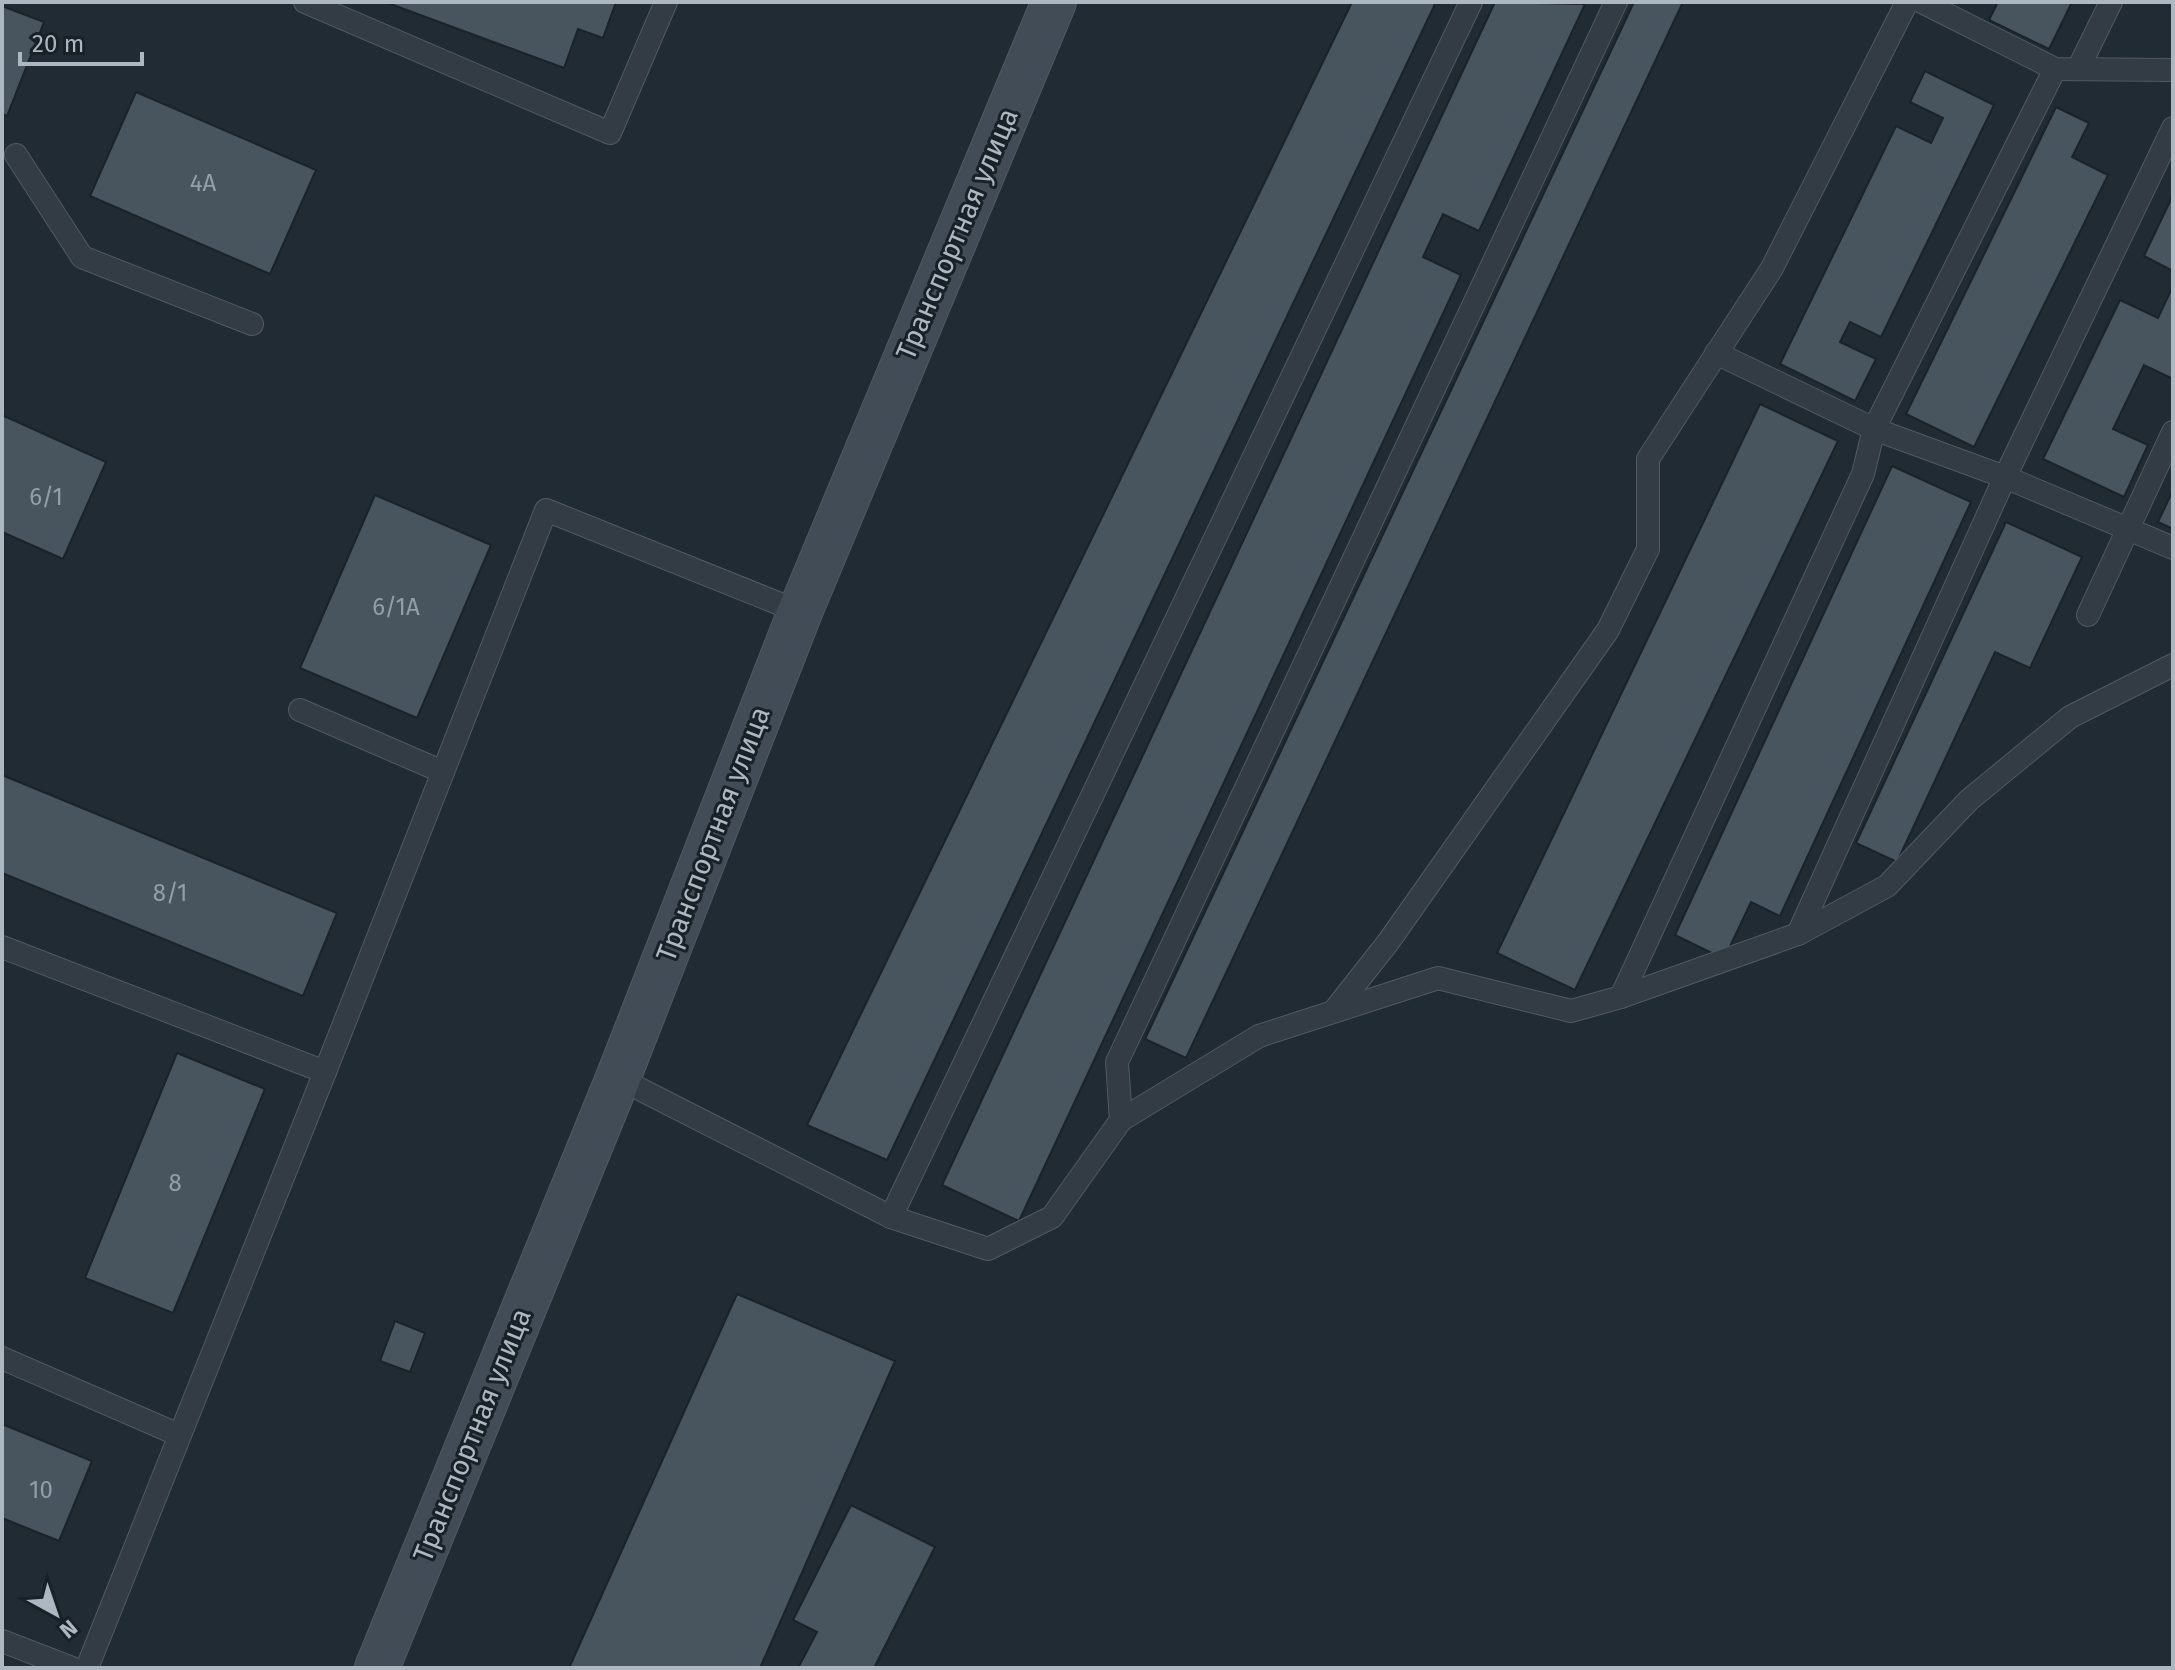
<svg xmlns="http://www.w3.org/2000/svg" width="2175" height="1670" viewBox="0 0 2175 1670" font-family="'Fira Sans',sans-serif">
<style>
.building{fill:#48555f;stroke:#1b232a;stroke-width:2}
.lines{fill:none;stroke-linecap:round;stroke-linejoin:round}
.service-casing{stroke:#515a62;stroke-width:24}
.secondary-casing{stroke:#515a62;stroke-width:46}
.service{stroke:#333c44;stroke-width:22}
.secondary{stroke:#424c56;stroke-width:44}
.labels{text-anchor:middle;dominant-baseline:central;stroke-width:6;stroke-linejoin:round;paint-order:stroke}
.number-label{font-size:24px;fill:#949ea8}
.street-label{font-size:28px;fill:#adb7c1;stroke:#192128}
</style>
<rect width="100%" height="100%" fill="#202b33"/>
<!-- building -->
<g class="building">
<path d="M 385,2 L 616,2 L 603,38 L 578,29 L 564,68 Z"/>
<path d="M 1352,2 L 1436,2 L 887,1160 L 807,1125 Z"/>
<path d="M 1495,2 L 1585,4 L 1479,231 L 1443,214 L 1423,257 L 1461,275 L 1019,1221 L 942,1185 Z"/>
<path d="M 1634,2 L 1683,2 L 1186,1058 L 1145,1039 Z"/>
<path d="M 1998,2 L 2072,2 L 2049,49 L 1989,20 Z"/>
<path d="M 2,6 L 44,22 L 7,116 L 2,114 Z"/>
<path d="M 1925,71 L 1994,105 L 1881,337 L 1850,322 L 1840,342 L 1876,359 L 1855,401 L 1780,364 L 1896,126 L 1931,143 L 1943,118 L 1910,102 Z"/>
<path d="M 136,92 L 316,170 L 270,274 L 90,196 Z"/>
<path d="M 2056,107 L 2089,123 L 2072,157 L 2108,175 L 1974,447 L 1906,414 Z"/>
<path d="M 2173,195 L 2173,271 L 2144,256 Z"/>
<path d="M 2173,286 L 2173,379 L 2144,365 L 2113,429 L 2148,445 L 2124,497 L 2043,459 L 2120,300 L 2158,318 Z"/>
<path d="M 1760,404 L 1838,441 L 1575,990 L 1497,953 Z"/>
<path d="M 2,415 L 106,462 L 63,559 L 2,532 Z"/>
<path d="M 1892,466 L 1971,502 L 1780,916 L 1751,902 L 1724,959 L 1675,935 Z"/>
<path d="M 2173,490 L 2173,529 L 2158,522 Z"/>
<path d="M 375,495 L 491,545 L 417,718 L 300,668 Z"/>
<path d="M 2006,522 L 2082,557 L 2030,668 L 1995,652 L 1897,862 L 1856,843 Z"/>
<path d="M 2,775 L 337,913 L 303,996 L 2,873 Z"/>
<path d="M 177,1053 L 265,1089 L 173,1313 L 85,1278 Z"/>
<path d="M 737,1294 L 895,1361 L 760,1668 L 569,1668 Z"/>
<path d="M 395,1321 L 425,1333 L 410,1372 L 380,1361 Z"/>
<path d="M 2,1424 L 92,1461 L 59,1541 L 2,1518 Z"/>
<path d="M 851,1505 L 935,1547 L 874,1668 L 798,1668 L 817,1632 L 793,1620 Z"/>
</g>
<g class="lines">
<defs>
<g id="service">
<path d="M 305,2 L 610,133 L 666,2"/>
<path d="M 1922,2 L 2055,69 L 2173,70"/>
<path d="M 2078,69 L 2111,2"/>
<path d="M 16,155 L 82,257 L 252,324"/>
<path d="M 1716,353 L 1874,429 L 2005,477 L 2173,548"/>
<path d="M 2088,615 L 2173,432"/>
<path d="M 300,710 L 443,772"/>
<path d="M 1798,934 L 1887,886 L 1969,800 L 2070,717 L 2173,665"/>
<path d="M 2,947 L 325,1072 L 87,1668"/>
<path d="M 1621,997 L 1863,474 L 1874,429 L 2055,69"/>
<path d="M 1334,1011 L 1389,941 L 1608,630 L 1648,549 L 1648,459 L 1772,268 L 1907,2"/>
<path d="M 325,1072 L 546,510 L 800,612"/>
<path d="M 618,1078 L 891,1217 L 988,1249 L 1052,1217 L 1121,1120 L 1259,1036 L 1438,978 L 1571,1011 L 1621,997 L 1798,934 L 2005,477 L 2173,128"/>
<path d="M 1121,1120 L 1117,1062 L 1616,2"/>
<path d="M 891,1217 L 1471,2"/>
<path d="M 2,1358 L 179,1435"/>
<path d="M 2,1641 L 72,1668"/>
</g>
<path id="secondary" d="M 377,1668 L 618,1078 L 800,612 L 1054,2"/>
</defs>
<!-- service casing -->
<use href="#service" class="service-casing"/>
<!-- secondary casing -->
<use href="#secondary" class="secondary-casing"/>
<!-- service -->
<use href="#service" class="service"/>
<!-- secondary -->
<use href="#secondary" class="secondary"/>
</g>
<g class="labels">
<!-- number labels -->
<g class="number-label">
<text x="203" y="183">4А</text>
<text x="46" y="497">6/1</text>
<text x="396" y="607">6/1А</text>
<text x="170" y="893">8/1</text>
<text x="175" y="1183">8</text>
<text x="41" y="1490">10</text>
</g>
<!-- street labels -->
<g class="street-label">
<text transform="translate(957 234) rotate(-67)">Транспортная улица</text>
<text transform="translate(713 834) rotate(-69)">Транспортная улица</text>
<text transform="translate(472 1435) rotate(-68)">Транспортная улица</text>
</g>
</g>
<!-- border -->
<rect width="2175" height="1670" fill="none" stroke="#adb7c1" stroke-width="8"/>
<!-- north arrow -->
<g transform="translate(56 1614) rotate(140)" stroke="#192128" stroke-width="6" paint-order="stroke">
<path d="M0-6L14 30L0 20L-14 30Z" fill="#adb7c1"/>
<text y="-12" font-size="22" font-weight="bold" text-anchor="middle" fill="#adb7c1">N</text>
</g>
<!-- scale -->
<path d="M20 52v12h122v-12" fill="none" stroke="#adb7c1" stroke-width="4"/>
<text x="32" y="52" font-size="24" fill="#adb7c1" stroke="#192128" stroke-width="6" paint-order="stroke">20 m</text>
</svg>
